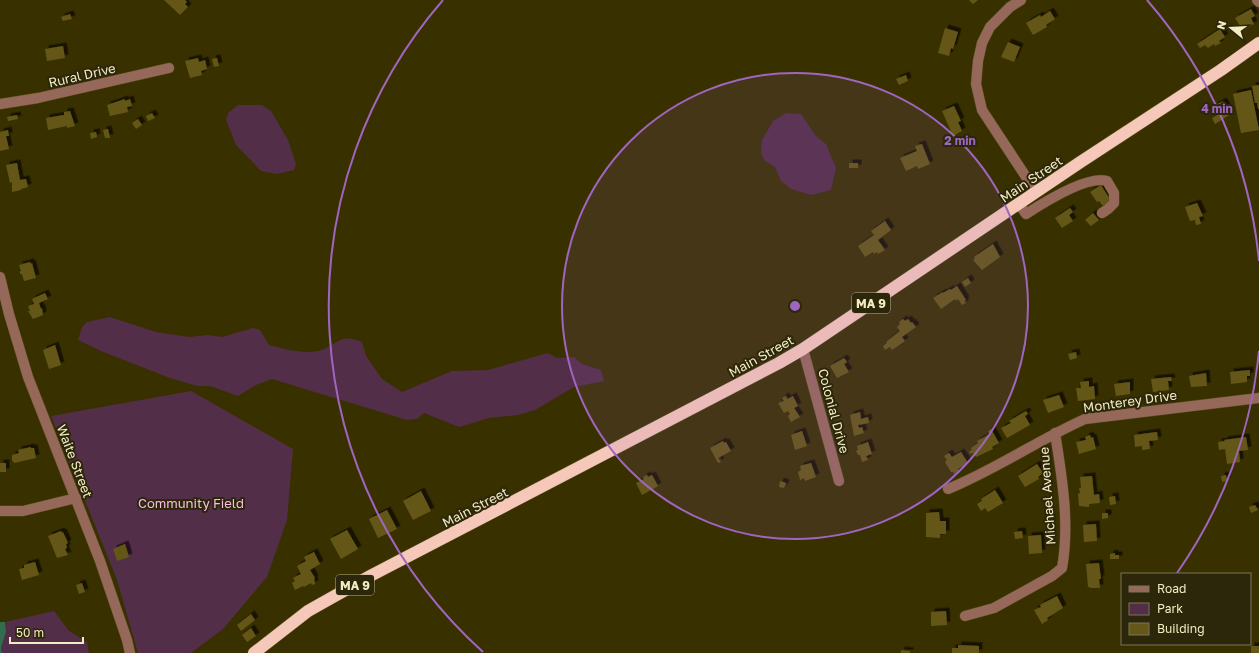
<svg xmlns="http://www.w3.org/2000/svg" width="1259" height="653" viewBox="0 0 1259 653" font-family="'Golos Text',sans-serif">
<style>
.green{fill:#522e48}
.water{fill:#316d4e}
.building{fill:#635719;filter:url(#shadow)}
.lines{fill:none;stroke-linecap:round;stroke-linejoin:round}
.minor-casing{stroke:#574e1f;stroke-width:11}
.highway-casing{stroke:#574e1f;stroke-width:13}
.minor{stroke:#966859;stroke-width:10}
.highway{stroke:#f6c8b9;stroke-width:12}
.ring{fill:none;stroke:#9f66c0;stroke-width:2}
.labels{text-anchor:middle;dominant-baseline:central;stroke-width:4;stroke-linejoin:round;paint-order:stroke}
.shield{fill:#2c260b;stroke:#b7b18b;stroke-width:1}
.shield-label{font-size:12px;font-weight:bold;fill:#f3ecc2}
.street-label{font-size:13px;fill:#f3ecc2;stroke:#2c260b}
.park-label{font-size:13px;fill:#fcbee8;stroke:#2c260b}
.centre{fill:#9f66c0;stroke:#2c260b;stroke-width:2}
.ring-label{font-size:12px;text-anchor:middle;font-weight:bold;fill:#9f66c0;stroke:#2c260b;stroke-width:4;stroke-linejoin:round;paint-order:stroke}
</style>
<defs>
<filter id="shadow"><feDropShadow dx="3.5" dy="-3.5" stdDeviation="0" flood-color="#0009"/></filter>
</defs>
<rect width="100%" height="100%" fill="#393000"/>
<!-- green -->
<g class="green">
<path d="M 238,105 L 262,105 L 271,111 L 288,140 L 296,164 L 294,170 L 277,174 L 261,171 L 236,145 L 226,120 L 228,113 Z"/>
<path d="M 786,113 L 801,114 L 816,136 L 826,144 L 836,168 L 831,190 L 811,195 L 791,189 L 781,181 L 775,167 L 765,161 L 761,154 L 762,140 L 773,121 Z"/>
<path d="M 110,317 L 156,332 L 189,337 L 208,335 L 222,337 L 253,328 L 260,330 L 269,345 C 285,349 302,354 318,351 C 338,346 338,332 362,342 L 366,356 L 382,379 L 402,392 L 452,371 L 488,370 L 548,353 L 557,358 L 574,357 L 582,364 L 601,370 L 604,381 L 574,387 L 535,410 L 518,415 L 489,418 L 459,427 L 424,413 L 417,419 L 407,420 L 272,379 L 256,385 L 238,396 L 210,386 L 197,386 L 170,378 L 101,351 L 78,340 L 82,327 L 87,322 Z"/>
<path d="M 191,391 L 293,449 L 287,520 L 267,577 L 223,629 L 191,653 L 138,653 L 117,580 L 51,416 Z"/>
<path d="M 54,611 L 69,631 L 87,642 L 89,653 L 2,653 L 1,648 L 6,632 L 5,622 Z"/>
</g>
<!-- water -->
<path class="water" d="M 0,622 L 5,622 L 6,632 L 1,648 L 2,653 L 0,653 Z"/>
<!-- building -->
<g class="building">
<path d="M 164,0 L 185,0 L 187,2 L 185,4 L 188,7 L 180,15 Z"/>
<path d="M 969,0 L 978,0 L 973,4 Z"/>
<path d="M 1251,9 L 1255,16 L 1251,18 L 1254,24 L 1243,31 L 1235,18 Z"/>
<path d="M 1050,11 L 1055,19 L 1046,25 L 1047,27 L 1033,35 L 1026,23 L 1040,15 L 1041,17 Z"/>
<path d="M 70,14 L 72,19 L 63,21 L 61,17 Z"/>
<path d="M 945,28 L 958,32 L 953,49 L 951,48 L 949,56 L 938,53 Z"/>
<path d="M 1220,29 L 1225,37 L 1219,41 L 1221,43 L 1215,46 L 1214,44 L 1208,48 L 1205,45 L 1200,48 L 1197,44 Z"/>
<path d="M 1008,42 L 1020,47 L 1014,62 L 1001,57 Z"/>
<path d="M 63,46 L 65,58 L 47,61 L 45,49 Z"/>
<path d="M 198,58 L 199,62 L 205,60 L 207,69 L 201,71 L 202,75 L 190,78 L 185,61 Z"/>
<path d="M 217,58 L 219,66 L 214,67 L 212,59 Z"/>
<path d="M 906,75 L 908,81 L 899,85 L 896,79 Z"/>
<path d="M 1259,85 L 1259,109 L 1258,109 L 1257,103 L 1255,103 L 1252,86 Z"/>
<path d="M 1251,90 L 1259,130 L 1241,133 L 1233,94 Z"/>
<path d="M 125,99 L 125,101 L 130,99 L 132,106 L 127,107 L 128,112 L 110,116 L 107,105 Z"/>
<path d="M 1223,101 L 1231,114 L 1215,124 L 1212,118 L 1219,114 L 1214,106 Z"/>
<path d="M 954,106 L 961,121 L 958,122 L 962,131 L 953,136 L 942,111 Z"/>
<path d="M 70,111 L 75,126 L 67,128 L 67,126 L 48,130 L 46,118 L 64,115 L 64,112 Z"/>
<path d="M 152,113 L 155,118 L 148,121 L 146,116 Z"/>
<path d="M 17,115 L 18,119 L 8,121 L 7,117 Z"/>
<path d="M 138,119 L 142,125 L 136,129 L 132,123 Z"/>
<path d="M 108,129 L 110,138 L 105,138 L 103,130 Z"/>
<path d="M 8,130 L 9,136 L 6,136 L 9,149 L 0,151 L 0,132 Z"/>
<path d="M 96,132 L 97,137 L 91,139 L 90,133 Z"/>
<path d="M 922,144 L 930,164 L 918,169 L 917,166 L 906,171 L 900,158 L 917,151 L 915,146 Z"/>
<path d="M 17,163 L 20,180 L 26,179 L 28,187 L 21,189 L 21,190 L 12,192 L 12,182 L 10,183 L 6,165 Z"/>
<rect x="849" y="163" width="9" height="5"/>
<path d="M 1101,185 L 1111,201 L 1103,206 L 1099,201 L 1097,202 L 1090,192 Z"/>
<path d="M 1197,203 L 1203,216 L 1199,217 L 1201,224 L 1196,225 L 1195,220 L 1190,221 L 1185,207 Z"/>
<path d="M 1070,208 L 1073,212 L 1069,215 L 1073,221 L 1062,228 L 1055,218 Z"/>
<path d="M 1093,213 L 1099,220 L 1091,226 L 1085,220 Z"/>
<path d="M 885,221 L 891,230 L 878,240 L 885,250 L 878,254 L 877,252 L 874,254 L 873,252 L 865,257 L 858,246 L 874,235 L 871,231 Z"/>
<path d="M 993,244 L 1000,257 L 982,270 L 973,260 L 975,259 L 974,257 Z"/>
<path d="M 30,262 L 31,264 L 32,263 L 36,278 L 24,281 L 22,274 L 20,274 L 20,271 L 21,271 L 19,265 Z"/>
<path d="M 968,278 L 971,283 L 965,287 L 962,282 Z"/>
<path d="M 957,286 L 966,300 L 964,301 L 966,303 L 962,305 L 958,299 L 956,301 L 955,299 L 941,309 L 933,298 L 943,292 L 943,293 L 950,289 L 951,290 Z"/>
<path d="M 45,293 L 48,299 L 39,303 L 41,309 L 42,308 L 43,315 L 33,319 L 28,311 L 30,311 L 28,306 L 34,304 L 32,299 Z"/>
<path d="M 903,319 L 905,321 L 908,319 L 911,323 L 912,322 L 916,327 L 902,337 L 905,341 L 892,350 L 890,347 L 885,350 L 883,346 L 887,343 L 886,342 L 900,331 L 897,327 L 900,324 L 899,322 Z"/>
<path d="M 55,345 L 61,365 L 49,369 L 43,350 Z"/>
<path d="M 1076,352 L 1077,358 L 1070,360 L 1068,354 Z"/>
<path d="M 844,358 L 847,362 L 844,364 L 849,372 L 837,378 L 830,366 Z"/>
<path d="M 1250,370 L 1250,376 L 1247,376 L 1247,382 L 1231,384 L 1230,372 Z"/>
<path d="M 1206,373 L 1207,386 L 1191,387 L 1189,376 Z"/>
<path d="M 1171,377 L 1172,381 L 1168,381 L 1169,390 L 1153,392 L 1151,379 Z"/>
<path d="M 1089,381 L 1089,387 L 1094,386 L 1095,399 L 1078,401 L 1076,388 L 1081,388 L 1080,382 Z"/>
<path d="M 1130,382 L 1130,394 L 1116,396 L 1114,384 Z"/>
<path d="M 1059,395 L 1064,407 L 1048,413 L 1043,400 Z"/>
<path d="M 786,396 L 787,399 L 793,396 L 798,406 L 794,408 L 800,417 L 791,422 L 788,416 L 790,414 L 788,411 L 784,413 L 778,403 L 784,401 L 782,398 Z"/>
<path d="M 1026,411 L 1028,414 L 1025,416 L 1030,425 L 1007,438 L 1001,428 L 1011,423 L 1009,421 Z"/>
<path d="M 860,412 L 861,419 L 868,417 L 869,423 L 858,425 L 859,428 L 862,427 L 864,433 L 854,436 L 850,415 Z"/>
<path d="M 991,429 L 999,443 L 992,447 L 993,449 L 976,457 L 973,453 L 970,454 L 969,451 L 972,450 L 971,448 L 978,443 L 977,441 L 990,434 L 988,431 Z"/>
<path d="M 802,431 L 807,446 L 795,450 L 791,435 Z"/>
<path d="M 1157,432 L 1158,440 L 1149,441 L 1150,449 L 1142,450 L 1142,446 L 1135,447 L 1134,435 Z"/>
<path d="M 1090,435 L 1091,438 L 1093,437 L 1096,449 L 1079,454 L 1076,442 L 1086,440 L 1085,437 Z"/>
<path d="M 1246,437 L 1248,450 L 1239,451 L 1240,462 L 1227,464 L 1225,449 L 1219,450 L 1218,442 L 1225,441 L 1224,440 Z"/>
<path d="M 723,441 L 724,443 L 726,442 L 731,451 L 718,458 L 721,462 L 718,463 L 710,448 Z"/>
<path d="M 868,442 L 872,454 L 866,456 L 868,460 L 862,462 L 860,455 L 858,455 L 856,451 L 858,450 L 857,446 Z"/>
<path d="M 31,447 L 31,448 L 34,448 L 36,458 L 14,463 L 13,461 L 12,461 L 12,455 L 19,453 L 18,450 Z"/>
<path d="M 961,452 L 968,463 L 958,469 L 959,471 L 954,474 L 953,472 L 951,472 L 945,462 L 947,460 L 944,456 L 949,453 L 952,457 Z"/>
<rect x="0" y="463" width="6" height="9"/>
<path d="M 811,463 L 816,477 L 805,481 L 804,478 L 800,480 L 798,472 L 801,470 L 800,466 Z"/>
<path d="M 1037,464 L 1043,473 L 1038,477 L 1039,479 L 1025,487 L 1018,476 Z"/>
<path d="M 647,475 L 648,477 L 652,475 L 658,486 L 642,495 L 636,483 L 644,479 L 643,477 Z"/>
<path d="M 1226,475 L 1227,481 L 1222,482 L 1221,476 Z"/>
<path d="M 1092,476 L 1094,495 L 1099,494 L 1100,503 L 1089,504 L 1089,507 L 1079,506 L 1078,494 L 1080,493 L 1079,488 L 1081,488 L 1080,477 Z"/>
<path d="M 780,481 L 786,483 L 784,488 L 779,487 Z"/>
<path d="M 995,490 L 1003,503 L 988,512 L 985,508 L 981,511 L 977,504 L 982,501 L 981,499 Z"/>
<path d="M 421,491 L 431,511 L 413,520 L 403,501 Z"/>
<path d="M 1115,496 L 1116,504 L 1110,505 L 1109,497 Z"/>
<path d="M 1255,505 L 1258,510 L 1251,513 L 1249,507 Z"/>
<path d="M 387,510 L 397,529 L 378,538 L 369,519 Z"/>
<path d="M 939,512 L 940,521 L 946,521 L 946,534 L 940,534 L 940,538 L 926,537 L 926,513 Z"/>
<path d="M 1102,513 L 1108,513 L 1108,518 L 1102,519 Z"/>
<path d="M 1096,524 L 1097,541 L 1084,542 L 1083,525 Z"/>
<path d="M 347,530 L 358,549 L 341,559 L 330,539 Z"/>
<path d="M 61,531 L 62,533 L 63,532 L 68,543 L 66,544 L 67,548 L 65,549 L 68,555 L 57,558 L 48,536 Z"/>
<path d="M 1022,531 L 1023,538 L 1015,539 L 1014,532 Z"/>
<path d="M 1041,535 L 1042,553 L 1029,554 L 1028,536 Z"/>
<path d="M 125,544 L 129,557 L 117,561 L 113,549 Z"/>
<path d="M 314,552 L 320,564 L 310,570 L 315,578 L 314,579 L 315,584 L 312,585 L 311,583 L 304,587 L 303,586 L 295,590 L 292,583 L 295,581 L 293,578 L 301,574 L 297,566 L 306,561 L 304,557 Z"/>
<path d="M 1115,553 L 1115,555 L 1119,555 L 1119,559 L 1110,559 L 1110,554 Z"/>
<path d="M 35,562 L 39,575 L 22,580 L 19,569 L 24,568 L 24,565 Z"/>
<path d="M 1099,563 L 1101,579 L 1099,579 L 1100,588 L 1090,588 L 1090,587 L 1088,587 L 1086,564 Z"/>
<path d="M 82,583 L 85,592 L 79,594 L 76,585 Z"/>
<path d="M 1057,596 L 1063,608 L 1047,618 L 1048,620 L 1042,624 L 1034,610 L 1041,607 L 1040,605 Z"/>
<path d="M 946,611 L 947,625 L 931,626 L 931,612 Z"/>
<path d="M 251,614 L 255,620 L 241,631 L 237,625 Z"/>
<path d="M 251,628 L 256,636 L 247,642 L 242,635 Z"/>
<path d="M 958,645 L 979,646 L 979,653 L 952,653 L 952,648 L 958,648 Z"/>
<rect x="1251" y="646" width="8" height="7"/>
<path d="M 901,650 L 910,651 L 910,653 L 901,653 Z"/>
</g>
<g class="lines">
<defs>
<g id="minor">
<path d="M 1021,0 L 1010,7 L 990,27 L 982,43 L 978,61 L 976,84 L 982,110 L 1036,192"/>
<path d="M 1257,0 L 1259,2"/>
<path d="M 0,104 L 38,98 L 169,68"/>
<path d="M 1019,204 L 1026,214 C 1043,203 1087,175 1107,181 L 1114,193 L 1114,203 L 1108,209 L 1102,213"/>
<path d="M 0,277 L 9,314 L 28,377 L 100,561 L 127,640 L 130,653"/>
<path d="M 803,349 L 839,481"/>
<path d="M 948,489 C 995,470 1038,440 1085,419 L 1259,398"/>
<path d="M 0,511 L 23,511 L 76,498"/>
<path d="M 965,616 L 994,608 L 1052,576 L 1062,568 C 1070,524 1062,477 1055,433"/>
</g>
<path id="highway" d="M 254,653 L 308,611 L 372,575 L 779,363 L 803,349 L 1079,163 L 1221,70 L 1259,43"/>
</defs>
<!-- minor casing -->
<use href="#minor" class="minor-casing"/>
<!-- highway casing -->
<use href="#highway" class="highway-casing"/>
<!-- minor -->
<use href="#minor" class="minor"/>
<!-- highway -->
<use href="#highway" class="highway"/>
</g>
<!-- distance rings -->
<circle cx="795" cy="306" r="233" fill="#9f66c0" fill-opacity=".12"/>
<g class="ring">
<circle cx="795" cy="306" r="233"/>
<path d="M1259 351A466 466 0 0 1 1177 573M483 652A466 466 0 0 1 443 0M1147 0A466 466 0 0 1 1259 261"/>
</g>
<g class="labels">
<!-- shield labels -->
<g class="shield">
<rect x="852" y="293" width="38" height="20" rx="3"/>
<rect x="336" y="575" width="38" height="20" rx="3"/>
</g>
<g class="shield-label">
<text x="871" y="303">MA 9</text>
<text x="355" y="585">MA 9</text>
</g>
<!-- street labels -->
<g class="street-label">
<text transform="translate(82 75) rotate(-13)">Rural Drive</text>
<text transform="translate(1031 179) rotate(-34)">Main Street</text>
<text transform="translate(761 356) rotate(-29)">Main Street</text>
<text transform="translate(1130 401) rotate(-8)">Monterey Drive</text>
<text transform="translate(834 411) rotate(75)">Colonial Drive</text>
<text transform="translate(75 461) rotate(69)">Waite Street</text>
<text transform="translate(1047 496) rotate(-94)">Michael Avenue</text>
<text transform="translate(475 507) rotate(-27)">Main Street</text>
</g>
<!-- park labels -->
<g class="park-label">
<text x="191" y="503">Community Field</text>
</g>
</g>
<circle cx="795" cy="306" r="6" class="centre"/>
<g class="ring-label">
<text x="1217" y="113">4 min</text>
<text x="960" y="145">2 min</text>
</g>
<!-- legend -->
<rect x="1121" y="573" width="130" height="72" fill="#2c260b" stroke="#7c7554"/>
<rect x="1129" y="586" width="20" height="6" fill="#966859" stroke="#7c7554"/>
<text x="1157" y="593" font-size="12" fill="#f3ecc2">Road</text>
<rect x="1129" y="603" width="20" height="12" fill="#522e48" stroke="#7c7554"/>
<text x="1157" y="613" font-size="12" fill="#f3ecc2">Park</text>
<rect x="1129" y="623" width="20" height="12" fill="#635719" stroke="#7c7554"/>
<text x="1157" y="633" font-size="12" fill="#f3ecc2">Building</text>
<!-- north arrow -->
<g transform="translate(1231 28) rotate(288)" stroke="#2c260b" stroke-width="3" paint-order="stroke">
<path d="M0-3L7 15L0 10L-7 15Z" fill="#f3ecc2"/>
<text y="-6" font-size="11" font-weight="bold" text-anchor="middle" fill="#f3ecc2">N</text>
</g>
<!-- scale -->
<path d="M10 637v6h73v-6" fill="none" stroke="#f3ecc2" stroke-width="2"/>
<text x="16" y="637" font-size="12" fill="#f3ecc2" stroke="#2c260b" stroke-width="3" paint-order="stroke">50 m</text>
</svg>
